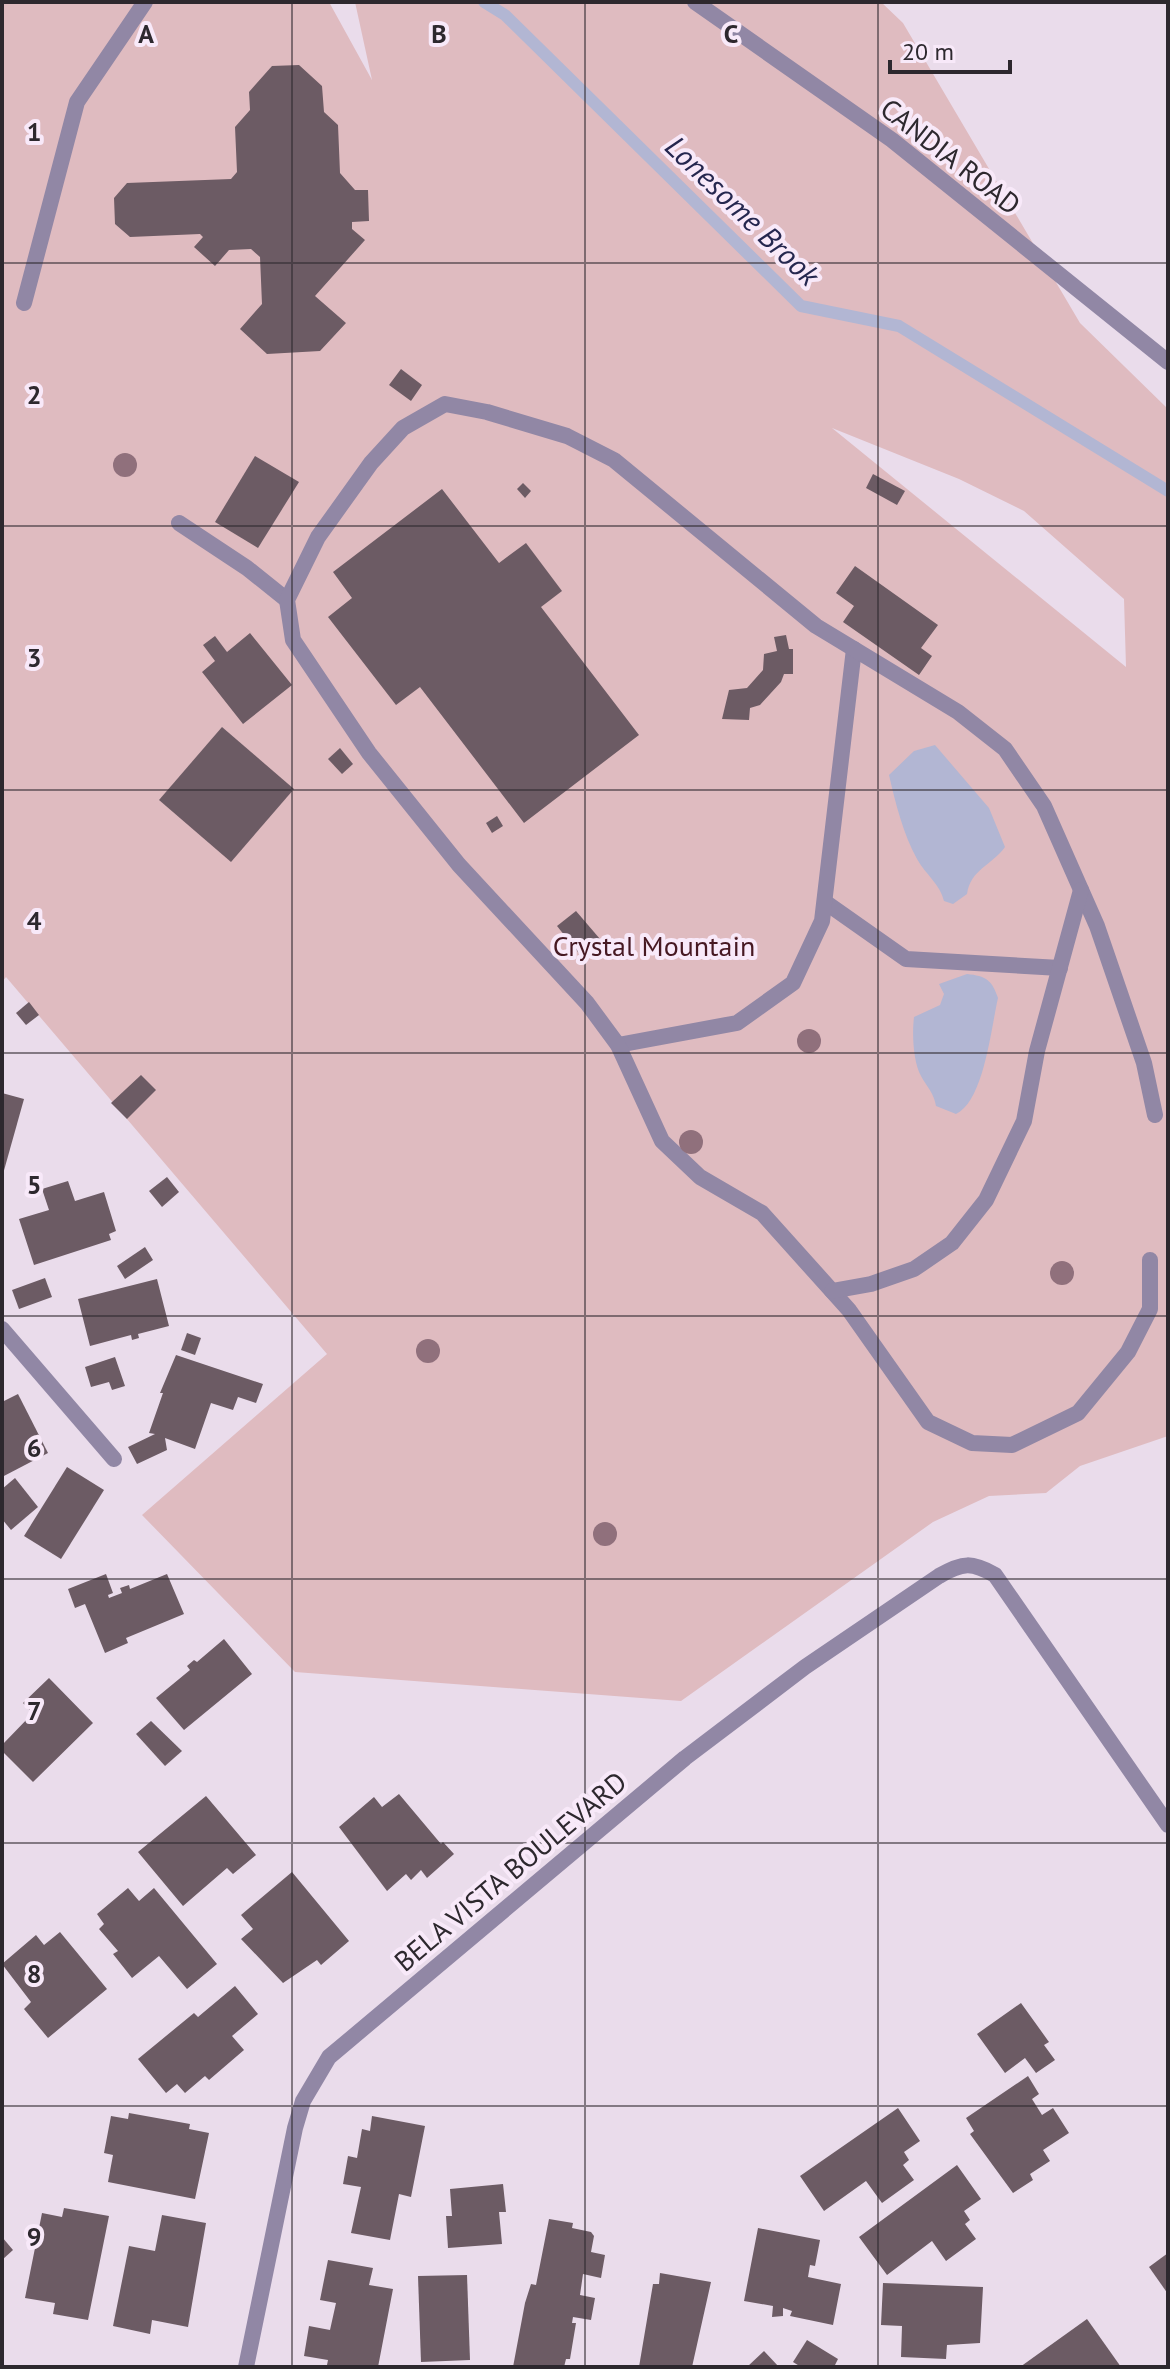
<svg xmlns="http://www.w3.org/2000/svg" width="1170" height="2369" viewBox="0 0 1170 2369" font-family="'PT Sans',sans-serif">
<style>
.green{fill:#dfbbc0;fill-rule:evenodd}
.water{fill:#b2b6d3}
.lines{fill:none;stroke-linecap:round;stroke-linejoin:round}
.stream{stroke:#b2b6d3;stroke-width:12}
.building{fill:#6c5b64}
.service{stroke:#9187a5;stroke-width:16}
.minor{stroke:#9187a5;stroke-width:16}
.tertiary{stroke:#9187a5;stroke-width:16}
.tree{fill:#90707c}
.grid{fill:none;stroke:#2d282e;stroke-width:2;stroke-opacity:0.55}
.labels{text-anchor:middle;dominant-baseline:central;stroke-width:8;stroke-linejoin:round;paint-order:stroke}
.street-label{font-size:28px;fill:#2d282e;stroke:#f8e9f9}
.park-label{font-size:28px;fill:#461822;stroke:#f8e9f9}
.water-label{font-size:30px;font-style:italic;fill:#25274f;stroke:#f8e9f9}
.grid-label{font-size:26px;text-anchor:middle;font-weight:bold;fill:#2d282e;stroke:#f8e9f9;stroke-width:8;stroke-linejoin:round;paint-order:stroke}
</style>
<rect width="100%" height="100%" fill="#eadceb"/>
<!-- green -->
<path class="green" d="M 2,2 L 329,2 L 372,80 L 355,2 L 881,2 L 903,23 L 1080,323 L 1168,409 L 1168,1436 L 1080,1466 L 1046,1493 L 989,1496 L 933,1522 L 681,1701 L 295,1672 L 142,1515 L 327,1354 L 6,977 L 2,982 ZM 832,428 L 959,479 L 1024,511 L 1124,599 L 1126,667 Z"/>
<!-- water -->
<g class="water">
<path d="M 935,745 L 989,808 L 1005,847 C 991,866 971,869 967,894 L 953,904 L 944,901 C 940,884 926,875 917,859 C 903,833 896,805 889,775 L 914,751 Z"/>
<path d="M 967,974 C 986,976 992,980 998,998 C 991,1028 984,1101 956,1114 L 936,1106 C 934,1093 927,1087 921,1076 C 913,1061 912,1034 914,1017 L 940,1005 L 944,994 L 939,984 Z"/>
</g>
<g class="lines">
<!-- stream -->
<path class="stream" d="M 484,2 L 505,15 L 801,306 L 899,326 L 1168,491"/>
</g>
<!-- building -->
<g class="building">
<path d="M 299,65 L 322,86 L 324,112 L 338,125 L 340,173 L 355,190 L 368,190 L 369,221 L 352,222 L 352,229 L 365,240 L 315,296 L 346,323 L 320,351 L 267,354 L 240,329 L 262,304 L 260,257 L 251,249 L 229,250 L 215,266 L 194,247 L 203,237 L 200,234 L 130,237 L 115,224 L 114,198 L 127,183 L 231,179 L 237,172 L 235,127 L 250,110 L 249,92 L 272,66 Z"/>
<path d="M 401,369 L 422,385 L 411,401 L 389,385 Z"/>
<path d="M 255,456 L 299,482 L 258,548 L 215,522 Z"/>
<path d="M 873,474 L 905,491 L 897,505 L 866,488 Z"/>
<path d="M 523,483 L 531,491 L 525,498 L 517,489 Z"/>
<path d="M 442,489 L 499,563 L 526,543 L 562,591 L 541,607 L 639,735 L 524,823 L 420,687 L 396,705 L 328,617 L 352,598 L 333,572 Z"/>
<path d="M 855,566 L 938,625 L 921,648 L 932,656 L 919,675 L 843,622 L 854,606 L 836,593 Z"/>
<path d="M 250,633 L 292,685 L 243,724 L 202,672 L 215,661 L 203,645 L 215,636 L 227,652 Z"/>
<path d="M 786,635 L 789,649 L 793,649 L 793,674 L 784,674 L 781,682 L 760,705 L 750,708 L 749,720 L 722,719 L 729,690 L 747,688 L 763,670 L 764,654 L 777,651 L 774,637 Z"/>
<path d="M 222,727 L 294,789 L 231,862 L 159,800 Z"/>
<path d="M 340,748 L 353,764 L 342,774 L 328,759 Z"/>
<path d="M 497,816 L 503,826 L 492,833 L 486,823 Z"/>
<path d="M 576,911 L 600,939 L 581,956 L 557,926 Z"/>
<path d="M 29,1002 L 39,1015 L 26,1025 L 16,1013 Z"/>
<path d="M 141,1075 L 156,1090 L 127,1119 L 111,1103 Z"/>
<path d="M 2,1093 L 24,1099 L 3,1174 L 2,1174 Z"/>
<path d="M 167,1177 L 179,1192 L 162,1207 L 149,1191 Z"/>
<path d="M 68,1181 L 75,1201 L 104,1192 L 116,1231 L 109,1234 L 111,1240 L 34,1265 L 19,1219 L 49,1210 L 42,1189 Z"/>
<path d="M 145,1247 L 153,1260 L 125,1279 L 117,1266 Z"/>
<path d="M 45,1278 L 52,1297 L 19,1309 L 12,1290 Z"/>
<path d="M 157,1279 L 169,1326 L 138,1334 L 139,1338 L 132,1340 L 131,1335 L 90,1346 L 78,1299 Z"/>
<path d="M 187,1333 L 201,1338 L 195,1355 L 181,1350 Z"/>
<path d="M 176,1355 L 263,1384 L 256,1403 L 238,1397 L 233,1410 L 211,1403 L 195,1449 L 165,1438 L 167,1450 L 137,1464 L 128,1447 L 155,1434 L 149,1433 L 163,1393 L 160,1393 Z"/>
<path d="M 115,1357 L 125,1386 L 112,1390 L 109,1382 L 91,1387 L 85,1367 Z"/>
<path d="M 18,1394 L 48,1453 L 2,1477 L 2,1402 Z"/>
<path d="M 67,1467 L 104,1490 L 61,1559 L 24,1536 Z"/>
<path d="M 15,1478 L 38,1507 L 11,1530 L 2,1519 L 2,1489 Z"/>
<path d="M 106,1574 L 113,1593 L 108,1595 L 109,1598 L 122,1593 L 120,1588 L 129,1585 L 130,1589 L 167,1574 L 184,1614 L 126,1638 L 128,1643 L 105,1653 L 85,1604 L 75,1608 L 68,1589 Z"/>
<path d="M 224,1639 L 252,1674 L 184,1730 L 156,1698 L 190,1670 L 187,1666 L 194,1660 L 197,1662 Z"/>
<path d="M 49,1678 L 93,1723 L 33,1782 L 2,1751 L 2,1745 L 33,1713 L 23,1703 Z"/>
<path d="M 151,1721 L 182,1751 L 165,1766 L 136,1734 Z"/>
<path d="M 399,1794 L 441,1844 L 443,1842 L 454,1854 L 427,1878 L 421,1870 L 411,1880 L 406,1874 L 387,1891 L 339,1827 L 374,1797 L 382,1807 Z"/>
<path d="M 206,1796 L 256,1855 L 233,1874 L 227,1868 L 183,1906 L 138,1852 Z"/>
<path d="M 292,1872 L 349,1941 L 321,1965 L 317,1960 L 283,1983 L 241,1939 L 253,1929 L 241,1915 Z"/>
<path d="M 128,1888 L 139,1901 L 154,1888 L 217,1964 L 187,1989 L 159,1956 L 132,1978 L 113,1954 L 118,1951 L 99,1929 L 104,1924 L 97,1914 Z"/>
<path d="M 60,1932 L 107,1989 L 48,2038 L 24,2009 L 31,2002 L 2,1964 L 36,1935 L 44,1945 Z"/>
<path d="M 235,1986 L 258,2014 L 232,2036 L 244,2050 L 209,2080 L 205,2076 L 185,2093 L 177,2084 L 166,2093 L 138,2059 L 194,2013 L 198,2017 Z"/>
<path d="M 1021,2003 L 1049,2042 L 1044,2045 L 1055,2060 L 1036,2073 L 1025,2058 L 1005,2073 L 977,2034 Z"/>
<path d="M 1028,2076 L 1039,2094 L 1032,2099 L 1042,2115 L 1053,2108 L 1069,2133 L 1043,2150 L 1050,2161 L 1030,2174 L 1033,2180 L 1013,2193 L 970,2134 L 974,2131 L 966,2118 Z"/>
<path d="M 898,2108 L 920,2141 L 904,2152 L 909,2160 L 903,2165 L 914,2180 L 882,2203 L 866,2181 L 824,2211 L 800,2176 Z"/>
<path d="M 129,2113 L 190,2124 L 189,2129 L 209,2133 L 195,2199 L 108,2182 L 113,2155 L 104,2153 L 111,2116 L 128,2119 Z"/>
<path d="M 372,2116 L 425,2126 L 411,2197 L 399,2194 L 390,2240 L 351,2233 L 361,2187 L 343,2184 L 348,2156 L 357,2158 L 362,2129 L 370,2131 Z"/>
<path d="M 957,2165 L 981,2199 L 964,2211 L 970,2220 L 965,2224 L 976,2239 L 946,2261 L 932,2241 L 887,2275 L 859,2237 Z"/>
<path d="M 503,2184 L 506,2212 L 499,2212 L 502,2244 L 448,2248 L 446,2216 L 452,2216 L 450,2189 Z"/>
<path d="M 64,2208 L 109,2216 L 88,2320 L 53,2314 L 55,2303 L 25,2298 L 42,2213 L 62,2217 Z"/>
<path d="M 162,2215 L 206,2223 L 188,2327 L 152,2320 L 150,2334 L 113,2326 L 129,2246 L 155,2251 Z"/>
<path d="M 549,2219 L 573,2223 L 572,2228 L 591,2232 L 594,2236 L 591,2252 L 605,2255 L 601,2278 L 583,2274 L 580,2295 L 595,2298 L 591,2320 L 573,2317 L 572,2323 L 576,2323 L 570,2359 L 566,2359 L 564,2367 L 513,2367 L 525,2303 L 531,2284 L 536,2285 Z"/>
<path d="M 758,2228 L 820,2240 L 815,2266 L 810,2265 L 808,2277 L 841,2284 L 833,2325 L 790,2316 L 792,2311 L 783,2308 L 783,2316 L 772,2317 L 773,2306 L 744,2301 Z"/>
<path d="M 2,2237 L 13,2250 L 2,2260 Z"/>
<path d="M 1168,2253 L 1168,2294 L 1149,2267 Z"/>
<path d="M 328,2260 L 373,2268 L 369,2285 L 393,2289 L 378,2367 L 339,2367 L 327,2365 L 328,2360 L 304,2356 L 309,2326 L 330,2330 L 336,2303 L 320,2300 Z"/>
<path d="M 660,2273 L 711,2282 L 692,2367 L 639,2367 L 653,2284 L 659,2284 Z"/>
<path d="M 467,2275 L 470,2360 L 421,2362 L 418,2276 Z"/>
<path d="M 883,2283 L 983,2287 L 980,2343 L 947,2345 L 946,2359 L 901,2357 L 902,2326 L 881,2325 Z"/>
<path d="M 1087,2319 L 1121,2367 L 1020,2367 Z"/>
<path d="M 807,2340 L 838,2359 L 834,2367 L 801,2367 L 793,2362 Z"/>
<path d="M 764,2351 L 779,2367 L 747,2367 Z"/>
</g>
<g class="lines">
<!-- service -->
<g class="service">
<path d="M 24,303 L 77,102 L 145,2"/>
<path d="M 179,523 L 247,568 L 287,600"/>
<path d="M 825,902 L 906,959 L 1060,968"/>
<path d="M 618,1045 L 737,1023 L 793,983 L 822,921 L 854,649"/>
<path d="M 1150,1260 L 1150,1309 L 1128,1352 L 1078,1413 L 1012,1445 L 972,1443 L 928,1422 L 849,1310 L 762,1213 L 700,1177 L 662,1141 L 618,1045 L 587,1003 L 459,865 L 369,753 L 293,640 L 287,600 L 318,537 L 371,463 L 403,428 L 445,404 L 487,412 L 567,436 L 614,460 L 816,626 L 958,712 L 1005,749 L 1044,806 L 1097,926 L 1144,1063 L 1155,1115"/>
<path d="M 832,1291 L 871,1284 L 914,1269 L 952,1243 L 986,1200 L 1024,1121 L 1037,1051 L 1081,890"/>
<path d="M 2,1329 L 114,1459"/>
</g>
<!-- minor -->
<path class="minor" d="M 246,2367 L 295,2128 L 303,2101 L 329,2057 L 685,1758 L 805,1667 L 939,1576 C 963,1562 972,1562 995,1575 L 1168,1825"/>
<!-- tertiary -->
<path class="tertiary" d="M 695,2 L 892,140 L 1168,362"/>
</g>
<!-- trees -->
<g class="tree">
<circle cx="125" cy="465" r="12"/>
<circle cx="809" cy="1041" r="12"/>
<circle cx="691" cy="1142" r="12"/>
<circle cx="1062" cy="1273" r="12"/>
<circle cx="428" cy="1351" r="12"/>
<circle cx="605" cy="1534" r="12"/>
</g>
<!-- grid -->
<path class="grid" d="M 292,2 L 292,2367M 585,2 L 585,2367M 878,2 L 878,2367M 2,263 L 1168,263M 2,526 L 1168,526M 2,790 L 1168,790M 2,1053 L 1168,1053M 2,1316 L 1168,1316M 2,1579 L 1168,1579M 2,1843 L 1168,1843M 2,2106 L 1168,2106"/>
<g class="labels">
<!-- street labels -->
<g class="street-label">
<text transform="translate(951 156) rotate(38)">CANDIA ROAD</text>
<text transform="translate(510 1871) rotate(-40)">BELA VISTA BOULEVARD</text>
</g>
<!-- park labels -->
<g class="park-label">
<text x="654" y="945">Crystal Mountain</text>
</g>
<!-- water labels -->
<g class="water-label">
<text transform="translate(743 210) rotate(44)">Lonesome Brook</text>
</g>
</g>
<g class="grid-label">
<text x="146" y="43">A</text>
<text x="439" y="43">B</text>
<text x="731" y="43">C</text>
<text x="34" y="141">1</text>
<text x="34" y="404">2</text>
<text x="34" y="667">3</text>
<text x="34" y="930">4</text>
<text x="34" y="1194">5</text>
<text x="34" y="1457">6</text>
<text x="34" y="1720">7</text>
<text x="34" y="1983">8</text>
<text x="34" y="2246">9</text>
</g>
<!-- border -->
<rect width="1170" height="2369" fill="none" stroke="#2d282e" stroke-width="8"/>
<!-- scale -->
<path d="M890 60v12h120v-12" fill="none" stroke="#2d282e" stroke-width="4"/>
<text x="902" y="60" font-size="24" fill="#2d282e" stroke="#f8e9f9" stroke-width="6" paint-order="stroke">20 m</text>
</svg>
